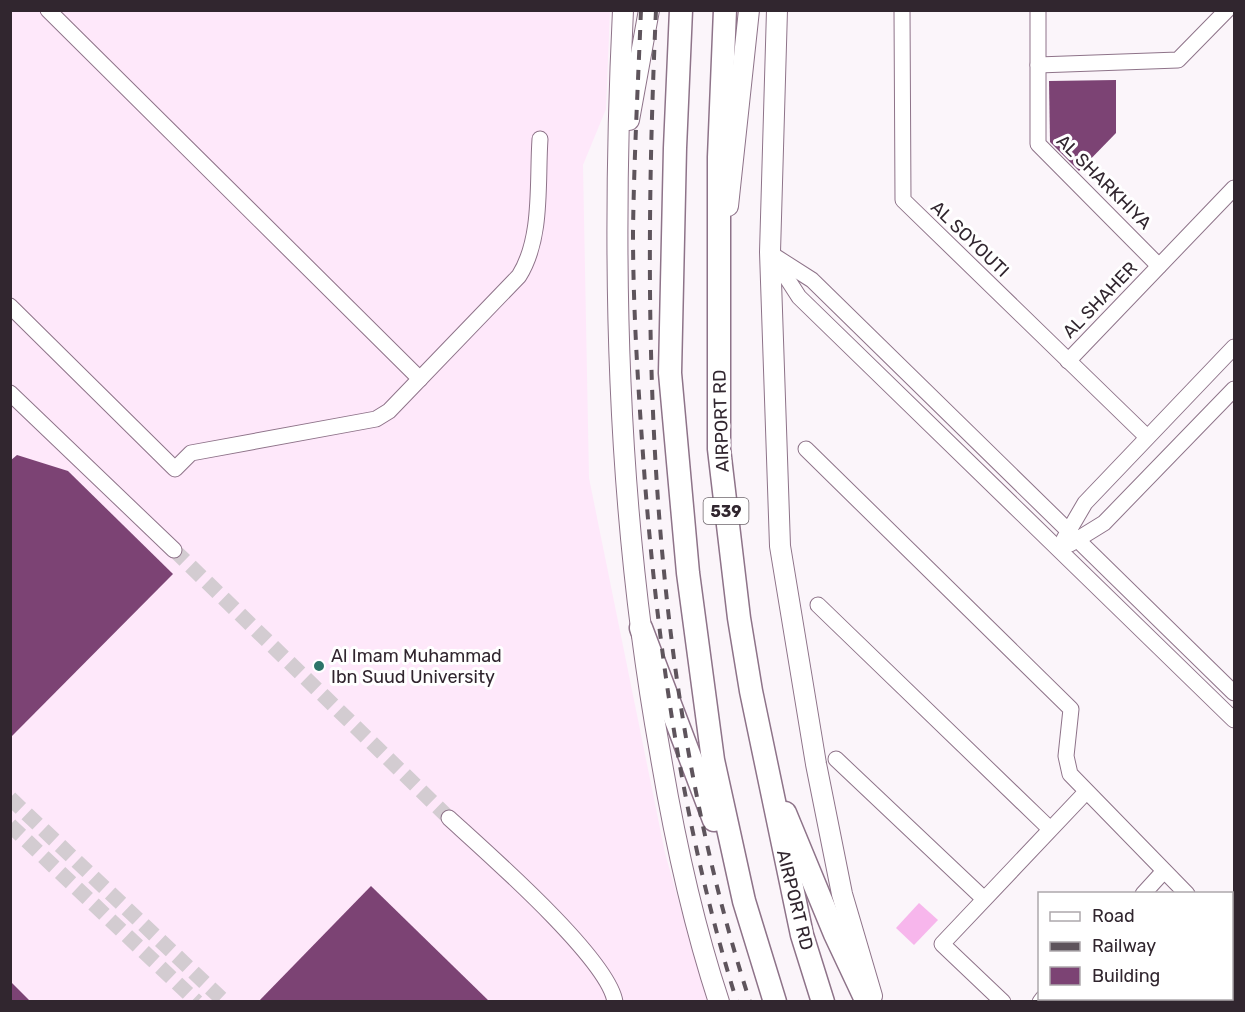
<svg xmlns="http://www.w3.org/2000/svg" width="1245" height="1012" viewBox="0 0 1245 1012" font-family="Rubik,sans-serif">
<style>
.built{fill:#fee8fa}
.water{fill:#f7b6ec}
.building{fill:#7c4374}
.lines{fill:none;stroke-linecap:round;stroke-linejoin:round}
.minor-tunnel{stroke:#d3ccd1;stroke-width:15;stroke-dasharray:15 8;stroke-linecap:butt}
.minor-casing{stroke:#8e7389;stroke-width:17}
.major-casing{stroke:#8e7389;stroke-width:22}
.highway-casing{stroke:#8e7389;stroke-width:25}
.minor{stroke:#fff;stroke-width:15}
.major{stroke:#fff;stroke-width:20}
.highway{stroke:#fff;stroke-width:22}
.rail{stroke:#5e545c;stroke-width:4;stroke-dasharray:10 10;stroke-linecap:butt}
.poi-dot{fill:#2d7469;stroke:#fff;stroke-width:2}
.labels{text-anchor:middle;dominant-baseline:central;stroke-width:6;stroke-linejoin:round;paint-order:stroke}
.shield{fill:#fff;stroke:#6f676d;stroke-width:1.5}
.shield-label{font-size:16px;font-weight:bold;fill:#31262f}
.street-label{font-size:18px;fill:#31262f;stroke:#fff}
.poi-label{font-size:18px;fill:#31262f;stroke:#fff;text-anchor:start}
</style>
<rect width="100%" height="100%" fill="#fbf5fa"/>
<!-- built -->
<path class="built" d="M 10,11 L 610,11 L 606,109 L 583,165 L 589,478 L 665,853 L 707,1001 L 11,1001 Z"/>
<!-- water -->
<path class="water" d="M 919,903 L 938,920 L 914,945 L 896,928 Z"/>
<!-- building -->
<g class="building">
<path d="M 1116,80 L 1116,133 L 1079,171 L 1050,142 L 1049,81 Z"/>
<path d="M 17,455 L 68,471 L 173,574 L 10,738 L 10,461 Z"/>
<path d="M 371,886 L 490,1002 L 258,1002 Z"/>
<path d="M 10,981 L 31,1002 L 10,1002 Z"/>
</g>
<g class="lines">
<!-- minor-tunnel -->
<g class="minor-tunnel">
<path d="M 174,550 L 449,818"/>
<path d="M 10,798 L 225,1002"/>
<path d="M 10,825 L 197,1002"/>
</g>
<defs>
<g id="minor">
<path d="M 48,10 L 420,379"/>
<path d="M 902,10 L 903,200 L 1147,437"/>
<path d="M 1038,10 L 1038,144 L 1159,266"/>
<path d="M 1038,65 L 1178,60 L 1227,10"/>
<path d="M 770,252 L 799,297 L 1234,720"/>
<path d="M 776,257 L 812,280 L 1234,693"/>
<path d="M 10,306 L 175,469 L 191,453 L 376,419 L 389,411 L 519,276 C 543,238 537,182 540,139"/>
<path d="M 1068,361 L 1234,188"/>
<path d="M 10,393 L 174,550"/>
<path d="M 806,449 L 1071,709 L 1066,756 L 1070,774 L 1187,894"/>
<path d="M 1064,539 L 1085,503 L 1234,347"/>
<path d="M 1070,544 L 1104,523 L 1234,389"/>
<path d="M 818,605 L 1049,828"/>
<path d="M 836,759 L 983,898"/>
<path d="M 449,818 C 485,851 609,959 615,1002"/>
<path d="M 1143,894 L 1164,871"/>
<path d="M 1232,937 L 1234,940"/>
<path d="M 1003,1002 L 942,944 L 1086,792"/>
<path d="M 1040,1002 L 1043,998"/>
</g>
<g id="major">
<path d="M 623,10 C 611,258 616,508 660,752 C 674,836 692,920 719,1002"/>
<path d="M 777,10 L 770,252 L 780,546 L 816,764 L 842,894 L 872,996"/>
<path d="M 629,120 L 649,10"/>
<path d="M 728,206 L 749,10"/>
</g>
<g id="highway">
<path d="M 681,10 L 675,148 L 670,373 L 688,573 L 713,760 L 744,901 L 775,1002"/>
<path d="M 725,10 L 719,157 L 719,449 L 739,618 L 751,691 L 802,935 L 823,1002"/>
<path d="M 641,628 L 714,820"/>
<path d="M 785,813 L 835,934 L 867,1002"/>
</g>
</defs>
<!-- minor casing -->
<use href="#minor" class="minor-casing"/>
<!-- major casing -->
<use href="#major" class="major-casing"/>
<!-- highway casing -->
<use href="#highway" class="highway-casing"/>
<!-- minor -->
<use href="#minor" class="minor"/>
<!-- major -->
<use href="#major" class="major"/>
<!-- highway -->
<use href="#highway" class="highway"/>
<!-- rail -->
<g class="rail">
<path d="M 641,10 C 638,84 634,158 633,232 C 633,316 639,399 645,483 C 659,659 684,833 737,1002"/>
<path d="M 656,10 C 641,342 647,683 750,1002"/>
</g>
</g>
<!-- markers -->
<circle class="poi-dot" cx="319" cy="666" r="6"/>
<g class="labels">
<!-- shield labels -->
<rect class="shield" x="703.5" y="498" width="45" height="26" rx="4.5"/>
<g class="shield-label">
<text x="726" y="511">539</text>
</g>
<!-- street labels -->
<g class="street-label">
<text transform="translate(1104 182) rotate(45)">AL SHARKHIYA</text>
<text transform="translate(970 239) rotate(44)">AL SOYOUTI</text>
<text transform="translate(1100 300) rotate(-46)">AL SHAHER</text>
<text transform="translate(721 421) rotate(-92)">AIRPORT RD</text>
<text transform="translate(795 900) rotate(76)">AIRPORT RD</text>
</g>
<!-- poi labels -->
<g class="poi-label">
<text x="331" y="656">Al Imam Muhammad<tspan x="331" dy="21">Ibn Suud University</tspan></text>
</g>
</g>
<!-- border -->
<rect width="1245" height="1012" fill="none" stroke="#31262f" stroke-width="24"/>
<!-- legend -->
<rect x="1038" y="892" width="195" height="108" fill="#ffffff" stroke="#ada8ac" stroke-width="1.5"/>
<rect x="1050" y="912" width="30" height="9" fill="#ffffff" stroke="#ada8ac" stroke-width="1.5"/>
<text x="1092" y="922" font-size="18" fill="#31262f">Road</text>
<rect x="1050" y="942" width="30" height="9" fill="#5e545c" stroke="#ada8ac" stroke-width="1.5"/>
<text x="1092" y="952" font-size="18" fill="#31262f">Railway</text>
<rect x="1050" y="967" width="30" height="18" fill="#7c4374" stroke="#ada8ac" stroke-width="1.5"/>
<text x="1092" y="982" font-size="18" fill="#31262f">Building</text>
</svg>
